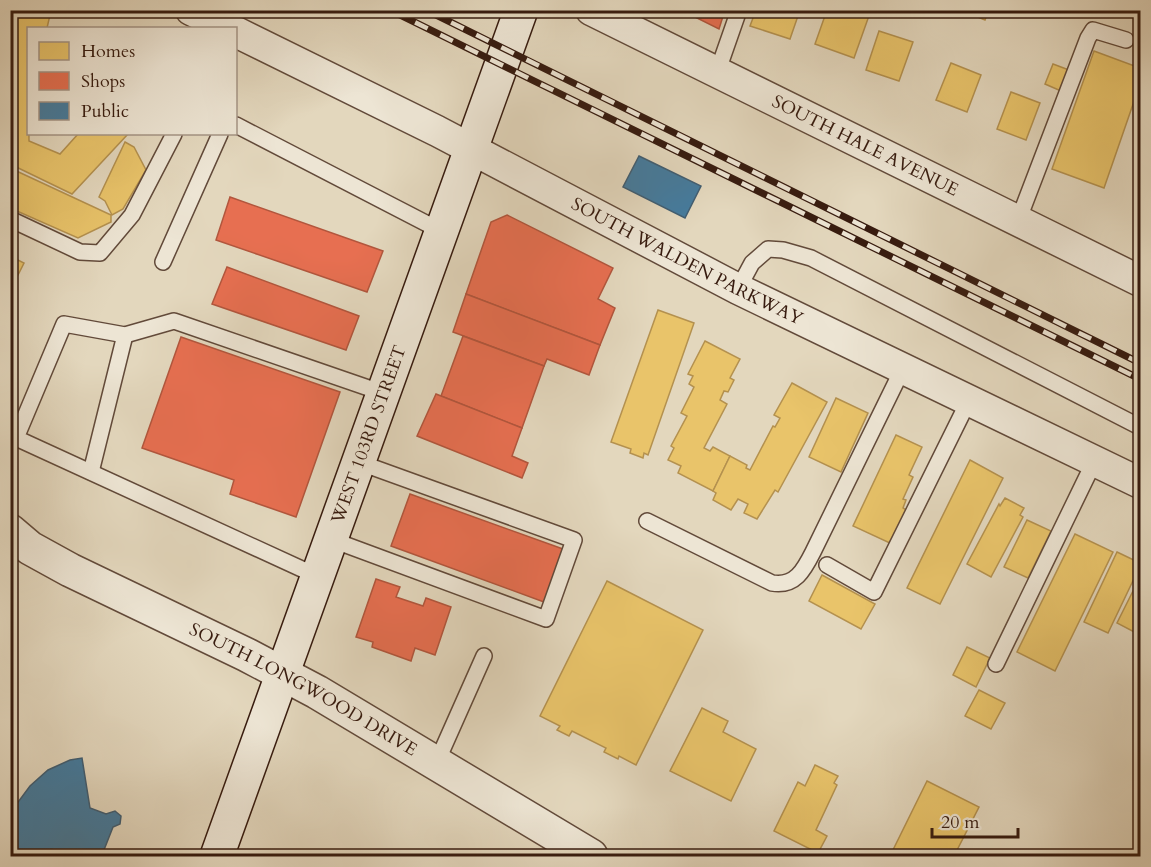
<svg xmlns="http://www.w3.org/2000/svg" width="1151" height="867" viewBox="0 0 1151 867" font-family="Cardo,serif">
<style>
.homes{fill:#e9c46a;stroke:#b4914f;stroke-width:1.5}
.shops{fill:#e76f51;stroke:#b2563d;stroke-width:1.5}
.public{fill:#457b9d;stroke:#415e72;stroke-width:1.5}
.lines{fill:none;stroke-linecap:round;stroke-linejoin:round}
.service-casing{stroke:#624a3a;stroke-width:18}
.minor-casing{stroke:#624a3a;stroke-width:33}
.tertiary-casing{stroke:#624a3a;stroke-width:36}
.secondary-casing{stroke:#371b0f;stroke-width:36}
.service{stroke:#ede5d4;stroke-width:15}
.minor{stroke:#ede5d4;stroke-width:30}
.tertiary{stroke:#ede5d4;stroke-width:33}
.secondary{stroke:#ede5d4;stroke-width:33}
.rail-casing{stroke:#371b0f;stroke-width:7}
.rail{stroke:#ede5d4;stroke-width:4.5;stroke-dasharray:14;stroke-linecap:butt}
.labels{text-anchor:middle;dominant-baseline:central;stroke-width:6;stroke-linejoin:round;paint-order:stroke}
.street-label{font-size:18px;fill:#371b0f;stroke:#ede5d4}
</style>
<rect width="100%" height="100%" fill="#e3d7bd"/>
<filter id="stains"><feTurbulence type="fractalNoise" baseFrequency=".00333" numOctaves="4"/><feColorMatrix values="0 0 0 0 .2 0 0 0 0 .09 0 0 0 0 .02 0 0 0 .5 -.17"/></filter>
<radialGradient id="worn" r=".72"><stop offset=".6" stop-color="#630" stop-opacity="0"/><stop offset="1" stop-color="#630" stop-opacity=".3"/></radialGradient>
<!-- homes -->
<g class="homes">
<path d="M 10,10 L 41,10 L 50,15 L 47,28 L 28,28 L 29,141 L 60,154 L 78,134 L 128,134 L 72,194 L 10,164 Z"/>
<path d="M 756,10 L 800,10 L 790,39 L 750,26 Z"/>
<path d="M 827,10 L 871,10 L 854,58 L 815,44 Z"/>
<path d="M 961,10 L 989,10 L 985,20 Z"/>
<path d="M 879,31 L 913,42 L 899,81 L 866,70 Z"/>
<path d="M 1094,51 L 1140,68 L 1140,84 L 1104,188 L 1052,169 Z"/>
<path d="M 951,63 L 981,75 L 967,112 L 936,100 Z"/>
<path d="M 1053,64 L 1069,70 L 1061,91 L 1045,84 Z"/>
<path d="M 1011,92 L 1040,103 L 1026,140 L 997,129 Z"/>
<path d="M 125,142 L 134,147 L 146,170 L 123,209 L 112,215 L 105,201 L 99,197 Z"/>
<path d="M 10,168 L 111,215 L 111,222 L 78,238 L 10,208 Z"/>
<path d="M 10,256 L 24,263 L 10,291 Z"/>
<path d="M 658,310 L 694,323 L 648,455 L 644,453 L 643,458 L 630,453 L 631,449 L 611,442 Z"/>
<path d="M 705,341 L 740,359 L 730,378 L 734,380 L 728,392 L 724,391 L 720,400 L 727,404 L 704,448 L 710,451 L 713,447 L 730,456 L 713,491 L 678,473 L 681,466 L 668,460 L 674,448 L 671,446 L 687,416 L 681,413 L 694,387 L 689,384 L 693,376 L 688,374 Z"/>
<path d="M 792,383 L 827,402 L 778,492 L 775,490 L 757,519 L 744,513 L 748,504 L 738,499 L 731,510 L 713,500 L 716,493 L 713,491 L 730,456 L 747,465 L 746,468 L 750,470 L 773,426 L 775,427 L 780,418 L 774,415 Z"/>
<path d="M 836,398 L 868,413 L 841,472 L 809,457 Z"/>
<path d="M 896,435 L 922,447 L 909,475 L 913,477 L 903,499 L 906,500 L 903,508 L 908,511 L 892,544 L 853,526 Z"/>
<path d="M 970,460 L 1003,478 L 940,604 L 907,588 Z"/>
<path d="M 1005,498 L 1024,508 L 1020,515 L 1023,517 L 991,577 L 967,564 L 999,504 L 1000,506 Z"/>
<path d="M 1027,520 L 1051,531 L 1028,578 L 1004,567 Z"/>
<path d="M 1075,534 L 1113,552 L 1055,671 L 1017,652 Z"/>
<path d="M 1117,552 L 1140,563 L 1140,566 L 1108,633 L 1084,622 Z"/>
<path d="M 822,575 L 875,604 L 861,629 L 809,601 Z"/>
<path d="M 1140,577 L 1140,635 L 1117,623 Z"/>
<path d="M 607,581 L 703,630 L 636,765 L 619,756 L 618,759 L 604,752 L 606,748 L 572,731 L 569,736 L 557,730 L 560,726 L 540,716 Z"/>
<path d="M 967,647 L 990,658 L 976,687 L 953,675 Z"/>
<path d="M 979,690 L 1005,703 L 991,729 L 965,716 Z"/>
<path d="M 702,708 L 728,721 L 723,732 L 756,749 L 731,801 L 670,771 Z"/>
<path d="M 815,765 L 838,776 L 834,783 L 837,785 L 816,830 L 827,836 L 818,853 L 774,831 L 798,782 L 805,786 Z"/>
<path d="M 927,781 L 979,807 L 954,856 L 890,856 Z"/>
</g>
<!-- shops -->
<g class="shops">
<path d="M 681,10 L 725,10 L 719,29 Z"/>
<path d="M 230,197 L 383,251 L 367,292 L 216,240 Z"/>
<path d="M 507,215 L 613,268 L 598,299 L 615,308 L 600,345 L 466,294 L 491,222 Z"/>
<path d="M 227,267 L 359,316 L 346,350 L 212,304 Z"/>
<path d="M 466,294 L 600,345 L 589,375 L 547,359 L 544,366 L 453,332 Z"/>
<path d="M 463,336 L 544,366 L 522,428 L 441,396 Z"/>
<path d="M 181,337 L 340,392 L 296,517 L 230,494 L 234,480 L 142,448 Z"/>
<path d="M 436,394 L 522,428 L 512,456 L 528,463 L 522,478 L 417,436 Z"/>
<path d="M 410,494 L 563,549 L 544,602 L 391,546 Z"/>
<path d="M 376,579 L 400,587 L 396,597 L 423,606 L 426,598 L 451,607 L 435,655 L 415,648 L 411,661 L 372,647 L 373,642 L 356,637 Z"/>
</g>
<!-- public -->
<g class="public">
<path d="M 639,156 L 701,186 L 685,218 L 623,187 Z"/>
<path d="M 82,758 L 90,808 L 106,814 L 115,811 L 121,816 L 120,824 L 113,827 L 102,855 L 104,856 L 55,856 L 57,851 L 51,849 L 45,856 L 10,856 L 10,813 L 30,786 L 48,770 L 70,760 Z"/>
</g>
<g class="lines">
<defs>
<g id="service">
<path d="M 717,73 L 739,10"/>
<path d="M 236,125 L 441,231"/>
<path d="M 10,219 L 80,252 L 100,253 L 132,215 L 174,134"/>
<path d="M 1018,221 L 1088,38 L 1093,30 L 1126,40"/>
<path d="M 163,262 L 220,134"/>
<path d="M 738,289 L 752,263 L 768,249 L 783,250 L 811,258 L 1140,427"/>
<path d="M 91,472 L 125,335"/>
<path d="M 647,521 L 772,583 C 795,587 804,570 813,552 L 903,368"/>
<path d="M 330,539 L 546,619 L 574,540 L 358,462"/>
<path d="M 827,565 L 874,592 L 969,400"/>
<path d="M 317,576 L 16,438 L 64,324 L 125,335 L 174,321 L 383,393"/>
<path d="M 996,664 L 1095,460"/>
<path d="M 436,764 L 484,656"/>
</g>
<g id="minor">
<path d="M 191,10 L 228,28"/>
<path id="s1" d="M 591,10 L 1140,281"/>
<path id="s2" d="M 236,32 L 437,131 L 738,289 L 1140,483"/>
</g>
<g id="tertiary">
<path id="s3" d="M 10,531 L 30,548 L 70,570 L 247,655 L 317,692 L 591,856"/>
</g>
<g id="secondary">
<path id="s4" d="M 217,856 L 521,10"/>
</g>
</defs>
<!-- service casing -->
<use href="#service" class="service-casing"/>
<!-- minor casing -->
<use href="#minor" class="minor-casing"/>
<!-- tertiary casing -->
<use href="#tertiary" class="tertiary-casing"/>
<!-- secondary casing -->
<use href="#secondary" class="secondary-casing"/>
<!-- service -->
<use href="#service" class="service"/>
<!-- minor -->
<use href="#minor" class="minor"/>
<!-- tertiary -->
<use href="#tertiary" class="tertiary"/>
<!-- secondary -->
<use href="#secondary" class="secondary"/>
<defs>
<g id="rail">
<path d="M 390,10 L 1140,379"/>
<path d="M 426,10 L 1140,363"/>
</g>
</defs>
<!-- rail casing -->
<use href="#rail" class="rail-casing"/>
<!-- rail -->
<use href="#rail" class="rail"/>
</g>
<g class="labels">
<!-- street labels -->
<g class="street-label">
<text stroke="none"><textPath href="#s1" startOffset="306">SOUTH HALE AVENUE</textPath></text>
<text stroke="none"><textPath href="#s2" startOffset="506">SOUTH WALDEN PARKWAY</textPath></text>
<text stroke="none"><textPath href="#s4" startOffset="448">WEST 103RD STREET</textPath></text>
<text stroke="none"><textPath href="#s3" startOffset="334">SOUTH LONGWOOD DRIVE</textPath></text>
</g>
</g>
<!-- margin -->
<rect width="1151" height="867" fill="none" stroke="#e3d7bd" stroke-width="36"/>
<rect x="12" y="12" width="1127" height="843" fill="none" stroke="#371b0f" stroke-width="3"/>
<rect x="18" y="18" width="1115" height="831" fill="none" stroke="#371b0f" stroke-width="1.5"/>
<!-- legend -->
<rect x="27" y="27" width="210" height="108" fill="#ede5d4" stroke="#a49485" stroke-width="1.5"/>
<rect x="39" y="42" width="30" height="18" fill="#e9c46a" stroke="#a49485" stroke-width="1.5"/>
<text x="81" y="57" font-size="18" fill="#371b0f">Homes</text>
<rect x="39" y="72" width="30" height="18" fill="#e76f51" stroke="#a49485" stroke-width="1.5"/>
<text x="81" y="87" font-size="18" fill="#371b0f">Shops</text>
<rect x="39" y="102" width="30" height="18" fill="#457b9d" stroke="#a49485" stroke-width="1.5"/>
<text x="81" y="117" font-size="18" fill="#371b0f">Public</text>
<!-- scale -->
<path d="M932 828v9h86v-9" fill="none" stroke="#371b0f" stroke-width="3"/>
<text x="941" y="828" font-size="18" fill="#371b0f" stroke="#ede5d4" stroke-width="4.5" paint-order="stroke">20 m</text>
<rect width="100%" height="100%" filter="url(#stains)"/>
<rect width="100%" height="100%" fill="url(#worn)"/>
</svg>
